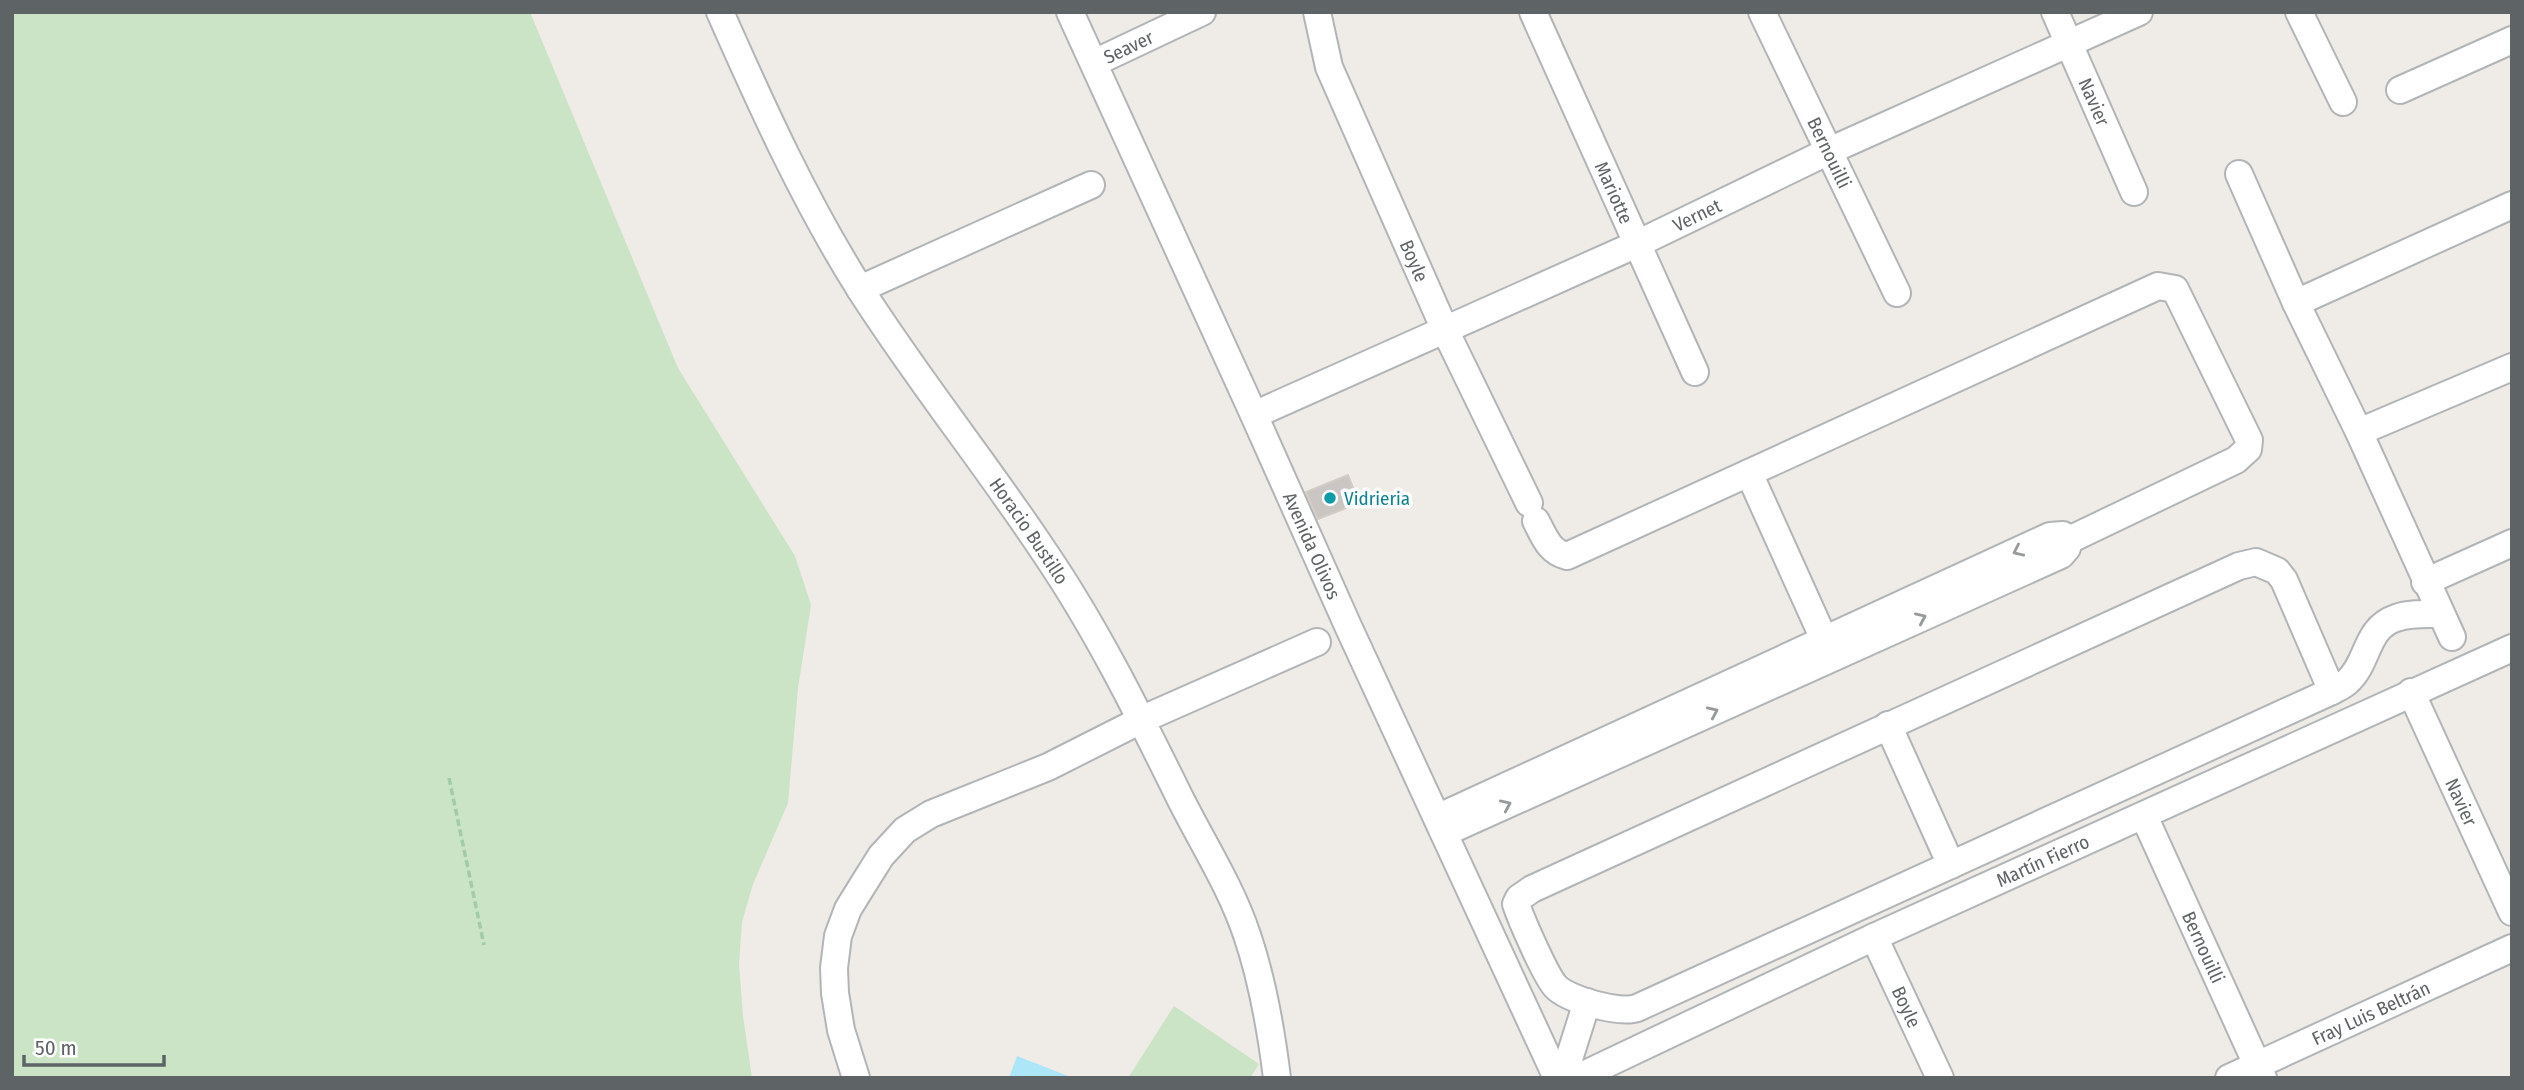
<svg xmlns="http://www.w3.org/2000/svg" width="2524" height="1090" viewBox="0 0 2524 1090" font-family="'Fira Sans Condensed',sans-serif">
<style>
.green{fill:#cbe4c5}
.water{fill:#ade6f8}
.building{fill:#cac6c3;stroke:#d3ccc5;stroke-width:2}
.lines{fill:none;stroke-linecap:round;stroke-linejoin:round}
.minor-casing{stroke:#b1b5b7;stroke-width:30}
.path{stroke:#a3cca6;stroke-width:3.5;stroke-dasharray:7 3.5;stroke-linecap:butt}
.minor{stroke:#fff;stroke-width:26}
.oneway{stroke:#969a9b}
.culture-dot{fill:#0f9aa8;stroke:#fff;stroke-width:2.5}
.labels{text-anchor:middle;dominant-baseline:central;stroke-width:7;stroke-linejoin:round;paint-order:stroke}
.street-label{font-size:19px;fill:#5e6365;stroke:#fff}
.culture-label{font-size:19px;fill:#0d838f;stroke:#fff;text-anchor:start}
</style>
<rect width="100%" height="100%" fill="#efebe6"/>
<!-- green -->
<g class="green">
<path d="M 12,12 L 530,12 L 678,368 L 795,556 L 811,605 L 798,688 L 788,803 L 753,884 L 742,922 L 739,964 L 743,1016 L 752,1078 L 12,1078 Z"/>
<path d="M 1174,1006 L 1259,1064 L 1250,1078 L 1128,1078 Z"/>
</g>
<!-- water -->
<path class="water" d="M 1017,1056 L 1068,1076 L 1068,1078 L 1009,1078 Z"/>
<!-- building -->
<path class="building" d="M 1348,475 L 1359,503 L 1318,519 L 1306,492 Z"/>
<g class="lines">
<defs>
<g id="minor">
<path id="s1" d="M 720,12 C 762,107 805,202 860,289 C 918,380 986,464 1045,553 C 1098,631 1139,715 1180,798 C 1203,844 1231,887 1247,935 C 1263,982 1271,1029 1277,1078"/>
<path id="s2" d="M 1070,12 L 1254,415 L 1348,626 L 1557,1078"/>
<path id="s3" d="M 1317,12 L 1329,67 L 1445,330 L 1529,503"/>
<path id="s4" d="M 1533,12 L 1695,372"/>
<path id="s5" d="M 1762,12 L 1897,293"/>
<path id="s6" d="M 2055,12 L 2134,192"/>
<path d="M 2299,12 L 2343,102"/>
<path id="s7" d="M 1094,63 L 1202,12"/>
<path d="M 2400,90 L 2512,40"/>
<path d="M 2239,174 L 2296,303 L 2359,432 L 2452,637"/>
<path d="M 860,289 L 1091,185"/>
<path d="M 2296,303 L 2512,205"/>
<path id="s8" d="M 1254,415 L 1637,244 L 1829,151 L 2139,12"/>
<path d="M 2359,432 L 2512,367"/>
<path d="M 1749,473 L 1832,657"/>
<path d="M 1536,521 C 1544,536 1549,552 1567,556 L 2158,286 L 2175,289 L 2249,440 L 2248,449 L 2236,460 L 2069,540"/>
<path d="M 2256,562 L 2277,571 L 2284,580 L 2332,691 L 1637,1008 C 1620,1014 1569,1000 1556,987 C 1546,977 1521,919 1516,904 L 1519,898 L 1532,889 L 2239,566 Z"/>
<path d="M 2425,582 L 2512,543"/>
<path d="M 2332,691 C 2337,688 2343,686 2347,682 C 2369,663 2365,628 2396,618 C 2410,613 2426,614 2441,614"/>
<path id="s9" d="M 2411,692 L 2512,912"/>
<path d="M 1888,725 L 1951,865"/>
<path id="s10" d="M 2144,816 L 2263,1078"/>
<path d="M 1437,818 L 2050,536 L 2063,535 L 2069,540 L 2067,548 L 2061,555 L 1444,833"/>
<path id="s11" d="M 1874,937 L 1940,1078"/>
<path d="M 856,1078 L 841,1030 L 835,993 L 834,968 L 838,936 L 848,909 L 861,888 L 881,856 L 905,830 L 931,814 L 1048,767 L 1143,719 L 1317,642"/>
<path d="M 1563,1078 L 1587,1002"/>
<path id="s12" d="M 1577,1078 L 1874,937 L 2512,648"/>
<path id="s13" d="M 2229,1078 L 2512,948"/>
</g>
</defs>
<!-- minor casing -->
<use href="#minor" class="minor-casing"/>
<!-- path -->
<path class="path" d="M 449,778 L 484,945"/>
<!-- minor -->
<use href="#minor" class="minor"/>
</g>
<!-- one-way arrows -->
<defs><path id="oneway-chevron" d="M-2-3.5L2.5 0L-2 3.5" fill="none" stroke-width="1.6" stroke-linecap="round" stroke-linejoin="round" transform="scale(1.75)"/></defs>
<g class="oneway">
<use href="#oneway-chevron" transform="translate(2018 551) rotate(155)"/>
<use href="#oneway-chevron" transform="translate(1921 618) rotate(-24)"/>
<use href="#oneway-chevron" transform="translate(1713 712) rotate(-24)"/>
<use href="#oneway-chevron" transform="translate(1506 805) rotate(-24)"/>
</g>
<!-- markers -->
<circle class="culture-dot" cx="1330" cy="498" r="7"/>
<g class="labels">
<!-- street labels -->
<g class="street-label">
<text stroke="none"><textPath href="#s7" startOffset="38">Seaver</textPath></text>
<text stroke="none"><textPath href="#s6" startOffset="98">Navier</textPath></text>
<text stroke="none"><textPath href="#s5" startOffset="156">Bernouilli</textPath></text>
<text stroke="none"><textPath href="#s4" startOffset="198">Mariotte</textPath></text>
<text stroke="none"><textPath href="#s8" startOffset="486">Vernet</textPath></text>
<text stroke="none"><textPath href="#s3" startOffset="268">Boyle</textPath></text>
<text stroke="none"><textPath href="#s1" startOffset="606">Horacio Bustillo</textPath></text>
<text stroke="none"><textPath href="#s2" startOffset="586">Avenida Olivos</textPath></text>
<text stroke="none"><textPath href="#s9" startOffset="121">Navier</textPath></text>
<text stroke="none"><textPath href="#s12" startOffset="514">Martín Fierro</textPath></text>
<text stroke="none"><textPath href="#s10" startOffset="144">Bernouilli</textPath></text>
<text stroke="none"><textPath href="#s11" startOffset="77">Boyle</textPath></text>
<text stroke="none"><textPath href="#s13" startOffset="156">Fray Luis Beltrán</textPath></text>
</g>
<!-- culture labels -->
<g class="culture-label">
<text x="1344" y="498">Vidrieria</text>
</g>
</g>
<!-- border -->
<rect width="2524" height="1090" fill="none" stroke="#5e6365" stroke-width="28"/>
<!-- scale -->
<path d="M24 1055v10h140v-10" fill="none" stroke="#5e6365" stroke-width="3.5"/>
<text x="35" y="1055" font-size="21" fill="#5e6365" stroke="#ffffff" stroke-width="5" paint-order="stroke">50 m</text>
</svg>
